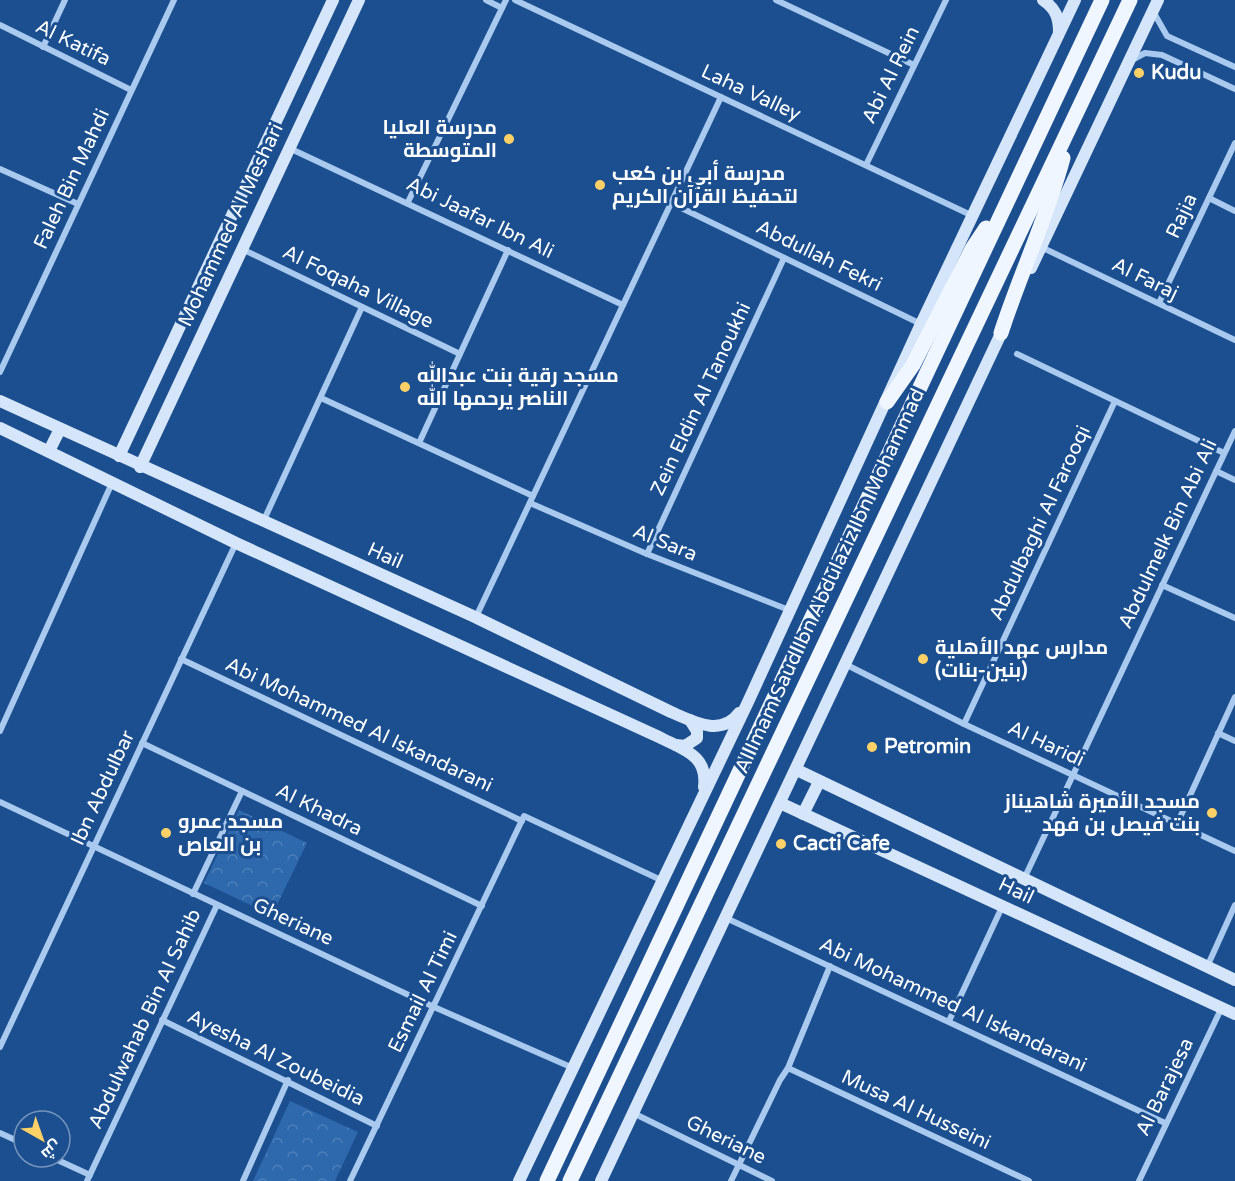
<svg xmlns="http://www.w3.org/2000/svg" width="1235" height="1181" viewBox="0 0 1235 1181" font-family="'Varela Round',Cairo,sans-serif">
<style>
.park{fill:url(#park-crowns)}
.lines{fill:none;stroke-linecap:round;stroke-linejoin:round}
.street{stroke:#a9c9ee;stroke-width:6}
.secondary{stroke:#d6e6fa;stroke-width:12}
.primary{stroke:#f0f6ff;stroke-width:15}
.poi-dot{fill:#ffd166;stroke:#1b4f8f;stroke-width:2}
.labels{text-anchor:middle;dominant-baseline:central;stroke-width:6;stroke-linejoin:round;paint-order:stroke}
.street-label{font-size:20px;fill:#fff;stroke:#1b4f8f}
.poi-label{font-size:20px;font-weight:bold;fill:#fff;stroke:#1b4f8f;text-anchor:start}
</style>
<defs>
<pattern id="park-crowns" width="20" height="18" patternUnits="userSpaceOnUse" patternTransform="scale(1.5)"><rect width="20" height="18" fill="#2e69ad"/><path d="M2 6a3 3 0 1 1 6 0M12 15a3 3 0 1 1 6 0" fill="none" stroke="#4d80b9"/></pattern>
</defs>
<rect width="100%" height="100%" fill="#1b4f8f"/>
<!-- park -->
<g class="park">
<path d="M 239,810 L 307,843 L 272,915 L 204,883 Z"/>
<path d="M 290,1101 L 358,1132 L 335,1181 L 253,1181 Z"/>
</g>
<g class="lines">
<!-- street -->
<g class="street">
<path d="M 486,0 L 502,8"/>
<path d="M 515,0 L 973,216"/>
<path d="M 776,0 L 914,65"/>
<path d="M 1154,13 L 1167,36 L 1235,67"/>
<path d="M 0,25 L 131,90"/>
<path d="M 43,47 L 65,0"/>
<path d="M 1132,60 L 1145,53 L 1162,55 L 1235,89"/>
<path d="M 289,148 L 623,305"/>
<path d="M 866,165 L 946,0"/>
<path d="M 0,169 L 78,204"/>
<path d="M 1209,198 L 1235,211"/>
<path d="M 408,202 L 506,0"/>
<path d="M 671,203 L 921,324"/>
<path d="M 1041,247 L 1235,340"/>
<path d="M 242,249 L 460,354"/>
<path d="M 1159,303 L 1235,143"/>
<path d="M 1017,354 L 1224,453"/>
<path d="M 0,372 L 174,0"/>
<path d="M 321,398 L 533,496"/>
<path d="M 419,443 L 508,250"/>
<path d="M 1216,471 L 1235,480"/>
<path d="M 530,503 L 647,554 L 789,610"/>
<path d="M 263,522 L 362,307"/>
<path d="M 647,554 L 784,258"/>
<path d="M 1162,585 L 1235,618"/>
<path d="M 476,617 L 721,97"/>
<path d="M 181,659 L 522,821"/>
<path d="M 845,664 L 964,724 L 1235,851"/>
<path d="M 964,724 L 1115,401"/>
<path d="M 0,731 L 112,483"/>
<path d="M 1218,733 L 1235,741"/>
<path d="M 142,743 L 482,906"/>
<path d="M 0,802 L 434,1007 L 573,1068"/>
<path d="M 1177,824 L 1235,697"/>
<path d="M 1024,879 L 1235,431"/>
<path d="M 193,894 L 242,791"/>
<path d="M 726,918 L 1165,1123"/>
<path d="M 1207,967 L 1235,905"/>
<path d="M 162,1020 L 377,1126"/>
<path d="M 949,1021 L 1002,907"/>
<path d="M 0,1047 L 236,543"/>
<path d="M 788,1068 L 1029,1181"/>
<path d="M 633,1113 L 772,1181"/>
<path d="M 0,1133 L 24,1144"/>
<path d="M 51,1157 L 90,1175"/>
<path d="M 87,1181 L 217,905"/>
<path d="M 243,1181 L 288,1080"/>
<path d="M 350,1181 L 524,816 L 661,880"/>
<path d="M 731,1181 L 780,1080 L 788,1068 L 830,966"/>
<path d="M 1139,1181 L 1222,1007"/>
</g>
<!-- secondary -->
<g class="secondary">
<path d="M 1043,0 C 1055,8 1059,17 1059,32"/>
<path d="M 1031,268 L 1158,0"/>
<path d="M 0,401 L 475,617 L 671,712 C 694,722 721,737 739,713"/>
<path d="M 0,428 L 236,543 L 659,737 C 684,750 708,755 704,787"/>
<path d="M 49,451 L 60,429"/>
<path d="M 119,456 L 333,0"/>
<path d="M 140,467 L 359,0"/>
<path d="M 676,745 L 685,746 L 697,738 L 697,731 L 690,720"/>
<path d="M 797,770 L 1235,980"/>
<path d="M 780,803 L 1235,1014"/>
<path d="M 803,814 L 819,782"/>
<path d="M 519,1181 L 748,702 L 921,324 L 1075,0"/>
<path d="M 601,1181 L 1005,325"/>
</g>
<!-- primary -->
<g class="primary">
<path d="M 1001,333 C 1020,274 1047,218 1063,158"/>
<path d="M 887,402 L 913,365 L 972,249 L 986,228"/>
<path d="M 547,1181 L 1102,0"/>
<path d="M 570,1181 L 1130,0"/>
</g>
</g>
<!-- markers -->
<g class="poi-dot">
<circle cx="1139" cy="73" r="6"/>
<circle cx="509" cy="139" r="6"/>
<circle cx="600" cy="185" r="6"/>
<circle cx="405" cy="387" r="6"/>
<circle cx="923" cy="659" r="6"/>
<circle cx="872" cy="747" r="6"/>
<circle cx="1212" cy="813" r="6"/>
<circle cx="166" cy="833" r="6"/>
<circle cx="781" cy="844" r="6"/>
</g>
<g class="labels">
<!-- street labels -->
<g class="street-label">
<text transform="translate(73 43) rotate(26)">Al Katifa</text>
<text transform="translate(891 75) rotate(-64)">Abi Al Rein</text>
<text transform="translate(751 93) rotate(25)">Laha Valley</text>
<text transform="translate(72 179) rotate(-65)">Faleh Bin Mahdi</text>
<text transform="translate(1182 216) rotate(-65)">Rajia</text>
<text transform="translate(480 218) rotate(26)">Abi Jaafar Ibn Ali</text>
<text transform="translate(231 225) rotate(-65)">Mohammed Al Meshari</text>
<text transform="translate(819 256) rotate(26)">Abdullah Fekri</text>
<text transform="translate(1145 279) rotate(26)">Al Faraj</text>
<text transform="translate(358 287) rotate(26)">Al Foqaha Village</text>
<text transform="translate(701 399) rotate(-65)">Zein Eldin Al Tanoukhi</text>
<text transform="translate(1040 523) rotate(-65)">Abdulbaghi Al Farooqi</text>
<text transform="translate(1168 534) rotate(-65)">Abdulmelk Bin Abi Ali</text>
<text transform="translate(665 543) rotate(22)">Al Sara</text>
<text transform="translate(385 556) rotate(24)">Hail</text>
<text transform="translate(830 581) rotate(-65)">Al Imam Saud Ibn Abdulaziz Ibn Mohammad</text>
<text transform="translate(359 725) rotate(25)">Abi Mohammed Al Iskandarani</text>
<text transform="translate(1046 744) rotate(25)">Al Haridi</text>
<text transform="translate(103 788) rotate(-65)">Ibn Abdulbar</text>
<text transform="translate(319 810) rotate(26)">Al Khadra</text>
<text transform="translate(1016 891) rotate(25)">Hail</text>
<text transform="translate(293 922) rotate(25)">Gheriane</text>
<text transform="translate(423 992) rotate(-64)">Esmail Al Timi</text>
<text transform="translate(953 1005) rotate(25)">Abi Mohammed Al Iskandarani</text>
<text transform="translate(145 1019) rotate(-65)">Abdulwahab Bin Al Sahib</text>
<text transform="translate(276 1058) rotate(26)">Ayesha Al Zoubeidia</text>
<text transform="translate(1165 1087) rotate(-64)">Al Barajesa</text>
<text transform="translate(916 1110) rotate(25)">Musa Al Husseini</text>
<text transform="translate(726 1140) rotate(26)">Gheriane</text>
</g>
<!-- poi labels -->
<g class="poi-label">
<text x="1151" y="73">Kudu</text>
<text x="497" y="128" text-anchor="end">مدرسة العليا<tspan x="497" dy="23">المتوسطة</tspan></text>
<text x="612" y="174">مدرسة أبي بن كعب<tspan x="612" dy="23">لتحفيظ القرآن الكريم</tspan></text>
<text x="417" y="376">مسجد رقية بنت عبدالله<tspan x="417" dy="23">الناصر يرحمها الله</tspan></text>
<text x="935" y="648">مدارس عهد الأهلية<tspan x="935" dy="23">(بنين-بنات)</tspan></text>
<text x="884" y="747">Petromin</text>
<text x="1200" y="802" text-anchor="end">مسجد الأميرة شاهيناز<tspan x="1200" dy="23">بنت فيصل بن فهد</tspan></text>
<text x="178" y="822">مسجد عمرو<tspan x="178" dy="23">بن العاص</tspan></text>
<text x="793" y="844">Cacti Cafe</text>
</g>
</g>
<!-- north arrow -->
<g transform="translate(42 1139) rotate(140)"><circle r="28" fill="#1b4f8f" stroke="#7695bc" stroke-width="1.5"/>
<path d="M0-4.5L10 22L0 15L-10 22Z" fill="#ffd166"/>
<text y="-9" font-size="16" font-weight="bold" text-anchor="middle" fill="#ffffff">ش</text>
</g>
</svg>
